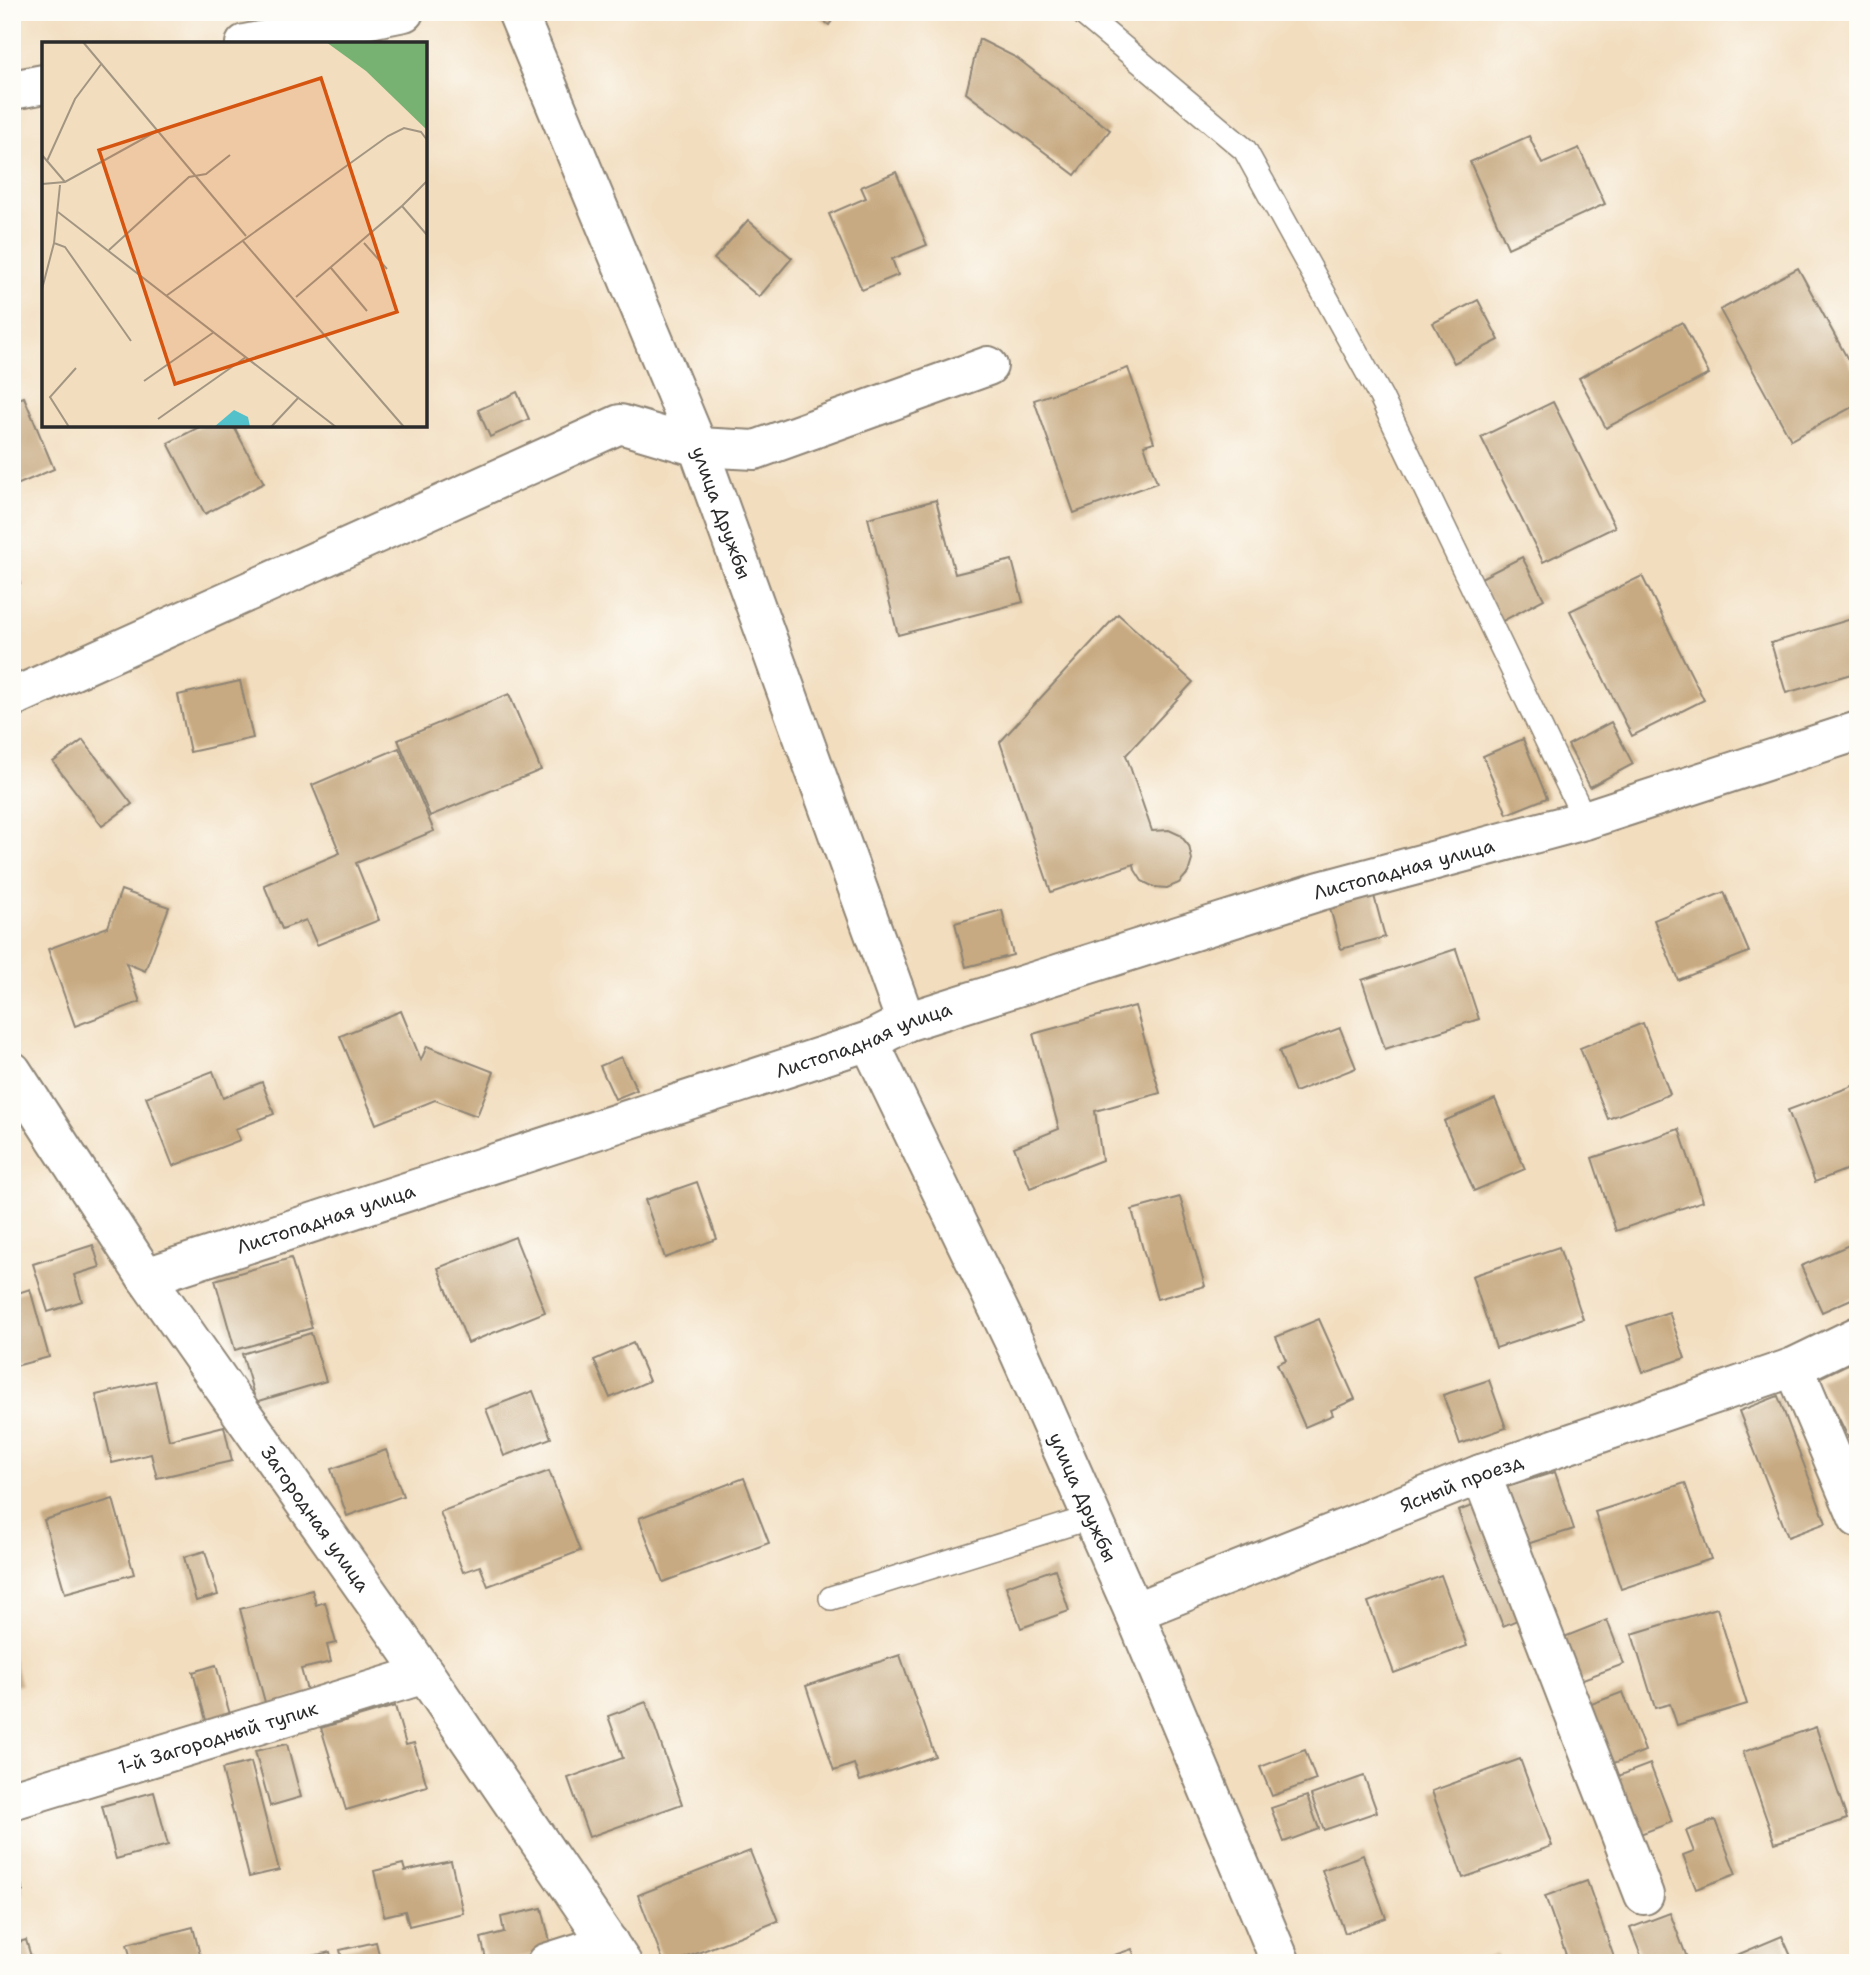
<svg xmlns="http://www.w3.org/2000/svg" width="1870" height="1975" viewBox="0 0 1870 1975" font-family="'Shantell Sans',sans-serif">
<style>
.building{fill:#c7aa82}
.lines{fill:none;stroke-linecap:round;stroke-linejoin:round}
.lane-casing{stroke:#8e8474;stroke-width:26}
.street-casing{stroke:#8e8474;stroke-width:42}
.lane{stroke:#fff;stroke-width:23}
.street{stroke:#fff;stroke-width:38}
.labels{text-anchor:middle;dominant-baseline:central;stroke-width:7;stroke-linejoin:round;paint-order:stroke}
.street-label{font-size:19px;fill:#2b2b2b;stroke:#fdfcf7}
.inset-road{fill:none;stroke:#a29683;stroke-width:2}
.view{fill:#d5540f;fill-opacity:0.15;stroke:#d5540f;stroke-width:3.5}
.inset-edge{fill:none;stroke:#2b2b2b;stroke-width:3.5}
</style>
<rect width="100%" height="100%" fill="#fdfcf7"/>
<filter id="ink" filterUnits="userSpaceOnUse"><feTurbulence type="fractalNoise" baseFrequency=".0143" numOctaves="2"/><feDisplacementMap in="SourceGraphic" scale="14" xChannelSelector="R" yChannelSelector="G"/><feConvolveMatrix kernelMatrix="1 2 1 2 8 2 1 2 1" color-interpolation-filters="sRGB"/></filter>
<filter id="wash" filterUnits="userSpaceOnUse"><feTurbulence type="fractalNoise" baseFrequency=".00686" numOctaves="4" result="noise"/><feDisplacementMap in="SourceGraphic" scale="28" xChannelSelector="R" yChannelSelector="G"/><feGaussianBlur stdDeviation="1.57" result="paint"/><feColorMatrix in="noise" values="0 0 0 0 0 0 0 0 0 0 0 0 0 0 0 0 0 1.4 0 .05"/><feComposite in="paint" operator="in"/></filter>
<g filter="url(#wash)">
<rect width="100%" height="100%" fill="#f2ddbe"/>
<g id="blocks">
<!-- building -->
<g class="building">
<path d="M 813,12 L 838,12 L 829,25 Z"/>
<path d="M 979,39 L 1017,58 L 1110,130 L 1075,175 L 966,93 Z"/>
<path d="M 1529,136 L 1542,164 L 1579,148 L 1605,204 L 1508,248 L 1470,162 Z"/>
<path d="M 896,172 L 927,245 L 892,259 L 898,275 L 862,290 L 829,214 L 866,198 L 861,187 Z"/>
<path d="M 748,220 L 792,258 L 759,297 L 714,259 Z"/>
<path d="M 1798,268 L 1858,378 L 1858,404 L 1791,440 L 1720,310 Z"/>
<path d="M 1478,300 L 1499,340 L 1454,363 L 1433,323 Z"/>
<path d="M 1682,322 L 1709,374 L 1606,428 L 1579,378 Z"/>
<path d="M 1128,368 L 1154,442 L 1144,445 L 1157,483 L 1074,513 L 1034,400 Z"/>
<path d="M 517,392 L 529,419 L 490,437 L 478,410 Z"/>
<path d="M 24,397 L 54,469 L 12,487 L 12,401 Z"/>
<path d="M 1553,402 L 1615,527 L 1543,562 L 1481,437 Z"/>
<path d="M 203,425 L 233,425 L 264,483 L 205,514 L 168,443 Z"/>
<path d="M 936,500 L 955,574 L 1012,560 L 1023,602 L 898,635 L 868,518 Z"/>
<path d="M 1522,557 L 1544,599 L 1501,622 L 1479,579 Z"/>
<path d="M 12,565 L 20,583 L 12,587 Z"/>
<path d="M 1642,576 L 1704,700 L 1632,736 L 1570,611 Z"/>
<path d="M 1118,614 L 1193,682 L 1126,755 L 1152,831 L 1169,830 L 1180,835 L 1189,846 L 1192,860 L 1188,873 L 1179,883 L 1167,888 L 1154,887 L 1142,881 L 1135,870 L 1134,864 L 1051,892 L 1000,742 Z"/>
<path d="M 1858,617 L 1858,672 L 1786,693 L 1771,643 Z"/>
<path d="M 240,681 L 253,738 L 190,752 L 178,695 Z"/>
<path d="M 509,694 L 541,770 L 430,816 L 398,740 Z"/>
<path d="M 1611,722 L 1633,764 L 1590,787 L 1568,745 Z"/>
<path d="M 1523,739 L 1547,798 L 1507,814 L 1483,756 Z"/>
<path d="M 83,740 L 132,804 L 102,826 L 53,762 Z"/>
<path d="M 399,748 L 434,831 L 356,863 L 379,920 L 317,945 L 306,920 L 282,929 L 264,885 L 340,853 L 312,785 Z"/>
<path d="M 121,890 L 169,907 L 145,971 L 126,963 L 140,1002 L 75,1026 L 48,949 L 108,927 Z"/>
<path d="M 1373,892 L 1385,937 L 1341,949 L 1329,904 Z"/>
<path d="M 1724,892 L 1749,952 L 1678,980 L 1654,920 Z"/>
<path d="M 1002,910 L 1013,955 L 966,967 L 955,923 Z"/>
<path d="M 1456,949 L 1479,1019 L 1385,1049 L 1362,980 Z"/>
<path d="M 1135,1006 L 1160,1093 L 1095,1111 L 1102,1160 L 1030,1188 L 1014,1147 L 1059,1129 L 1033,1034 Z"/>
<path d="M 401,1011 L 421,1060 L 427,1046 L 494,1072 L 477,1116 L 435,1100 L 376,1124 L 340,1036 Z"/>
<path d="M 1643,1023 L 1670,1094 L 1608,1119 L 1580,1048 Z"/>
<path d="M 1340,1028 L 1356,1068 L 1295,1092 L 1279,1051 Z"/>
<path d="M 621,1057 L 637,1090 L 615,1099 L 600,1066 Z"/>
<path d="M 213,1071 L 223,1098 L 262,1082 L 274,1114 L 235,1129 L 240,1140 L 173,1166 L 146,1097 Z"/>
<path d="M 1858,1084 L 1858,1165 L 1815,1182 L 1788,1110 Z"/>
<path d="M 1495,1099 L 1525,1169 L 1474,1191 L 1444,1121 Z"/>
<path d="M 1679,1129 L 1703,1201 L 1616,1231 L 1592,1158 Z"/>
<path d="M 697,1182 L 717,1239 L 665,1258 L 645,1200 Z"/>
<path d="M 1180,1197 L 1205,1286 L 1157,1299 L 1132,1210 Z"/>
<path d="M 515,1237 L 545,1312 L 468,1343 L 438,1268 Z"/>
<path d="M 93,1245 L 100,1267 L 74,1275 L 82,1301 L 48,1312 L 33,1264 Z"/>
<path d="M 1849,1245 L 1858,1265 L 1858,1296 L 1822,1312 L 1801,1266 Z"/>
<path d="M 1559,1247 L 1583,1319 L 1496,1348 L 1472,1276 Z"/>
<path d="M 291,1258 L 312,1328 L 235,1350 L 215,1280 Z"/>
<path d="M 30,1289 L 49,1357 L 12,1367 L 12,1295 Z"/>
<path d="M 1669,1312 L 1685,1358 L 1643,1372 L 1627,1326 Z"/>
<path d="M 1319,1319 L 1355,1399 L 1331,1410 L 1333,1415 L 1305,1427 L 1277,1364 L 1286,1360 L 1276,1337 Z"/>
<path d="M 311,1333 L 326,1381 L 256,1402 L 242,1354 Z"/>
<path d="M 633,1343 L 649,1381 L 610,1398 L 594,1360 Z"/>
<path d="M 1858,1359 L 1858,1433 L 1848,1437 L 1819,1378 Z"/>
<path d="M 1489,1380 L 1506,1428 L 1460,1444 L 1443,1395 Z"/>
<path d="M 155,1381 L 169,1440 L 224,1426 L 232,1461 L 157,1478 L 151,1454 L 112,1463 L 96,1395 Z"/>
<path d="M 533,1391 L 551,1438 L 504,1456 L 486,1409 Z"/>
<path d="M 1778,1396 L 1826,1523 L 1788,1537 L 1739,1411 Z"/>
<path d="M 386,1450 L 403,1496 L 347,1516 L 331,1469 Z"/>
<path d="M 549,1471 L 580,1551 L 488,1586 L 480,1566 L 463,1572 L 440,1512 Z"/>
<path d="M 1555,1472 L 1574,1529 L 1524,1545 L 1504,1488 Z"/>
<path d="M 744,1478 L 769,1543 L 663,1582 L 639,1518 Z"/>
<path d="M 1685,1483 L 1711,1559 L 1621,1589 L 1595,1512 Z"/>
<path d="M 113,1499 L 134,1574 L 65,1593 L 44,1520 Z"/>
<path d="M 1477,1504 L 1522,1618 L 1503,1626 L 1458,1511 Z"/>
<path d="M 205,1551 L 218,1595 L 196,1601 L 184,1557 Z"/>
<path d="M 1055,1569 L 1069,1611 L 1021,1628 L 1006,1586 Z"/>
<path d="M 1441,1575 L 1467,1646 L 1394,1673 L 1368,1602 Z"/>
<path d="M 312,1590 L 316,1605 L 325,1602 L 336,1643 L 327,1645 L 331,1662 L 301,1669 L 308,1694 L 266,1706 L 240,1609 Z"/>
<path d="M 1717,1608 L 1747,1704 L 1677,1725 L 1670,1704 L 1655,1708 L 1632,1634 Z"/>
<path d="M 1607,1620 L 1624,1664 L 1575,1682 L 1559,1639 Z"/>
<path d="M 12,1654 L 21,1685 L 12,1687 Z"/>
<path d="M 900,1655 L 935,1756 L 860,1781 L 854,1764 L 834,1771 L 806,1686 Z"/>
<path d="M 216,1665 L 231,1718 L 207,1724 L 193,1672 Z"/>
<path d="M 1623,1692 L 1645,1751 L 1609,1765 L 1586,1706 Z"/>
<path d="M 646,1702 L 682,1804 L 589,1837 L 568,1778 L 623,1758 L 608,1716 Z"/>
<path d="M 395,1706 L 406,1745 L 414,1743 L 427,1786 L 346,1810 L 321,1728 Z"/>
<path d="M 1816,1727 L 1847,1819 L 1775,1843 L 1743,1752 Z"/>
<path d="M 287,1744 L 301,1797 L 270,1806 L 255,1751 Z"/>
<path d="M 1305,1750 L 1316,1780 L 1272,1796 L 1260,1767 Z"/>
<path d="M 1520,1759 L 1552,1846 L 1463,1878 L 1432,1791 Z"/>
<path d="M 251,1762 L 279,1870 L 249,1877 L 222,1769 Z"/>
<path d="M 1650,1764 L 1672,1822 L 1635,1836 L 1613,1778 Z"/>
<path d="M 1364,1776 L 1377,1812 L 1324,1830 L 1311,1795 Z"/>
<path d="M 154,1792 L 168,1845 L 116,1859 L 102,1806 Z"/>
<path d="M 1307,1796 L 1319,1829 L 1284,1842 L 1271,1808 Z"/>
<path d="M 1715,1820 L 1736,1874 L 1696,1889 L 1683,1856 L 1694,1852 L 1686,1831 Z"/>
<path d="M 750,1851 L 778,1921 L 673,1963 L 664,1963 L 638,1895 Z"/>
<path d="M 13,1852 L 23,1892 L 12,1895 L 12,1853 Z"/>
<path d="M 1363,1855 L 1386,1918 L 1345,1933 L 1322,1870 Z"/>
<path d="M 451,1861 L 463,1913 L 409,1926 L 405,1911 L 384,1916 L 374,1871 L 403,1864 L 405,1871 Z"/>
<path d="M 1587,1881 L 1616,1963 L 1569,1963 L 1545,1896 Z"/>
<path d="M 542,1908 L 552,1950 L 498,1963 L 487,1963 L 481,1938 L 504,1932 L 501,1917 Z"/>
<path d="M 1670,1913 L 1689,1963 L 1644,1963 L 1630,1928 Z"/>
<path d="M 193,1927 L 202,1963 L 132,1963 L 127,1944 Z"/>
<path d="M 1782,1936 L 1794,1963 L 1718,1963 Z"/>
<path d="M 26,1940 L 32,1960 L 12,1963 L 12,1944 Z"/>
<path d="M 376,1942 L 381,1963 L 343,1963 L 340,1950 Z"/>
<path d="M 1132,1949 L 1137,1963 L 1094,1963 L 1094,1962 Z"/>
<path d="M 330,1952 L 333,1963 L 286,1963 L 286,1962 Z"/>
<path d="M 1496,1954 L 1499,1963 L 1474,1963 Z"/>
</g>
</g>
</g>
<g filter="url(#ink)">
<use href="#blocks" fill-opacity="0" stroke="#8e8474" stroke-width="2"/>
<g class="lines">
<defs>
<g id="lane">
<path d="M 1081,12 L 1245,150 L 1381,397 L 1585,820"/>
<path d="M 831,1598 L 1092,1517"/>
</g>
<g id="street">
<path id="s1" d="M 517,12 L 698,447 L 906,1022"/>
<path d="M 245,44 L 404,12"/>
<path d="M 12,90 L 44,84"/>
<path d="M 12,698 L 620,424 L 698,447 L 755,450 L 988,366"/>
<path id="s2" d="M 869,1041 L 1019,1352 L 1134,1612 L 1281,1963"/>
<path id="s3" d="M 12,1071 L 146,1277 L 425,1674 L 622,1963"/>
<path id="s4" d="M 146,1277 L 869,1041 L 906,1022 L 1320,891 L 1585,820 L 1858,731"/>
<path d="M 1794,1367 L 1858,1518"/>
<path d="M 1481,1474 L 1644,1895"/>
<path id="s5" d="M 1134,1612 L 1481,1474 L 1794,1367 L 1858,1336"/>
<path id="s6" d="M 12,1800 L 425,1674"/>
<path d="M 546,1963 L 609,1943"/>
</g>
</defs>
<!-- lane casing -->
<use href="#lane" class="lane-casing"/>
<!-- street casing -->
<use href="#street" class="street-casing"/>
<!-- lane -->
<use href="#lane" class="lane"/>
<!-- street -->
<use href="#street" class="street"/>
</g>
</g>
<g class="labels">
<!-- street labels -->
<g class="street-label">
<text stroke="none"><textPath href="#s1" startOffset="541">улица Дружбы</textPath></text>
<text stroke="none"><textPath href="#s4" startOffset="1323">Листопадная улица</textPath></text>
<text stroke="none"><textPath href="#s4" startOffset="756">Листопадная улица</textPath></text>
<text stroke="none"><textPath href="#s4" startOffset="189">Листопадная улица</textPath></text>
<text stroke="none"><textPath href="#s5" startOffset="352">Ясный проезд</textPath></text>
<text stroke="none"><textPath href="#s2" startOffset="504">улица Дружбы</textPath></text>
<text stroke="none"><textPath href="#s3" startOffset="541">Загородная улица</textPath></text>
<text stroke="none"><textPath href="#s6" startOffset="215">1-й Загородный тупик</textPath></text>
</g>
</g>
<!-- overview -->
<g transform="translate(42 42)">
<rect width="385" height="385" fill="#f2ddbe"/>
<path d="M 284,0 L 385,0 L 385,88 L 324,29 Z" fill="#78b272"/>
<path d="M 192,368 L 206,375 L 208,385 L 172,385 Z" fill="#53c1c9"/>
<path class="inset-road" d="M 41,0 L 204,194M 0,113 L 23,140M 5,119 L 33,57 L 60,21M 0,142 L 23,140 L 117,88M 360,164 L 385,139M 16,170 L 294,385M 200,198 L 362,385M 12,201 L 23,205 L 89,299M 322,201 L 345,227M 67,208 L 147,135 L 164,132 L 188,113M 289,226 L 325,269M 0,247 L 12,201 L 18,143M 124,254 L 346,94 L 362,86 L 379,90 L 385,98M 254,255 L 360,164 L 385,193M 102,339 L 172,290M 116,377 L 204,315M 27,385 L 8,355 L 34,326M 229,385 L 257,355"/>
<path class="view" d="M 279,36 L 355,270 L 133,342 L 57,108 Z"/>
<rect width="385" height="385" class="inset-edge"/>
</g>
<!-- margin -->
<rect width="1870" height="1975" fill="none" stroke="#fdfcf7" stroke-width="42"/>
</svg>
